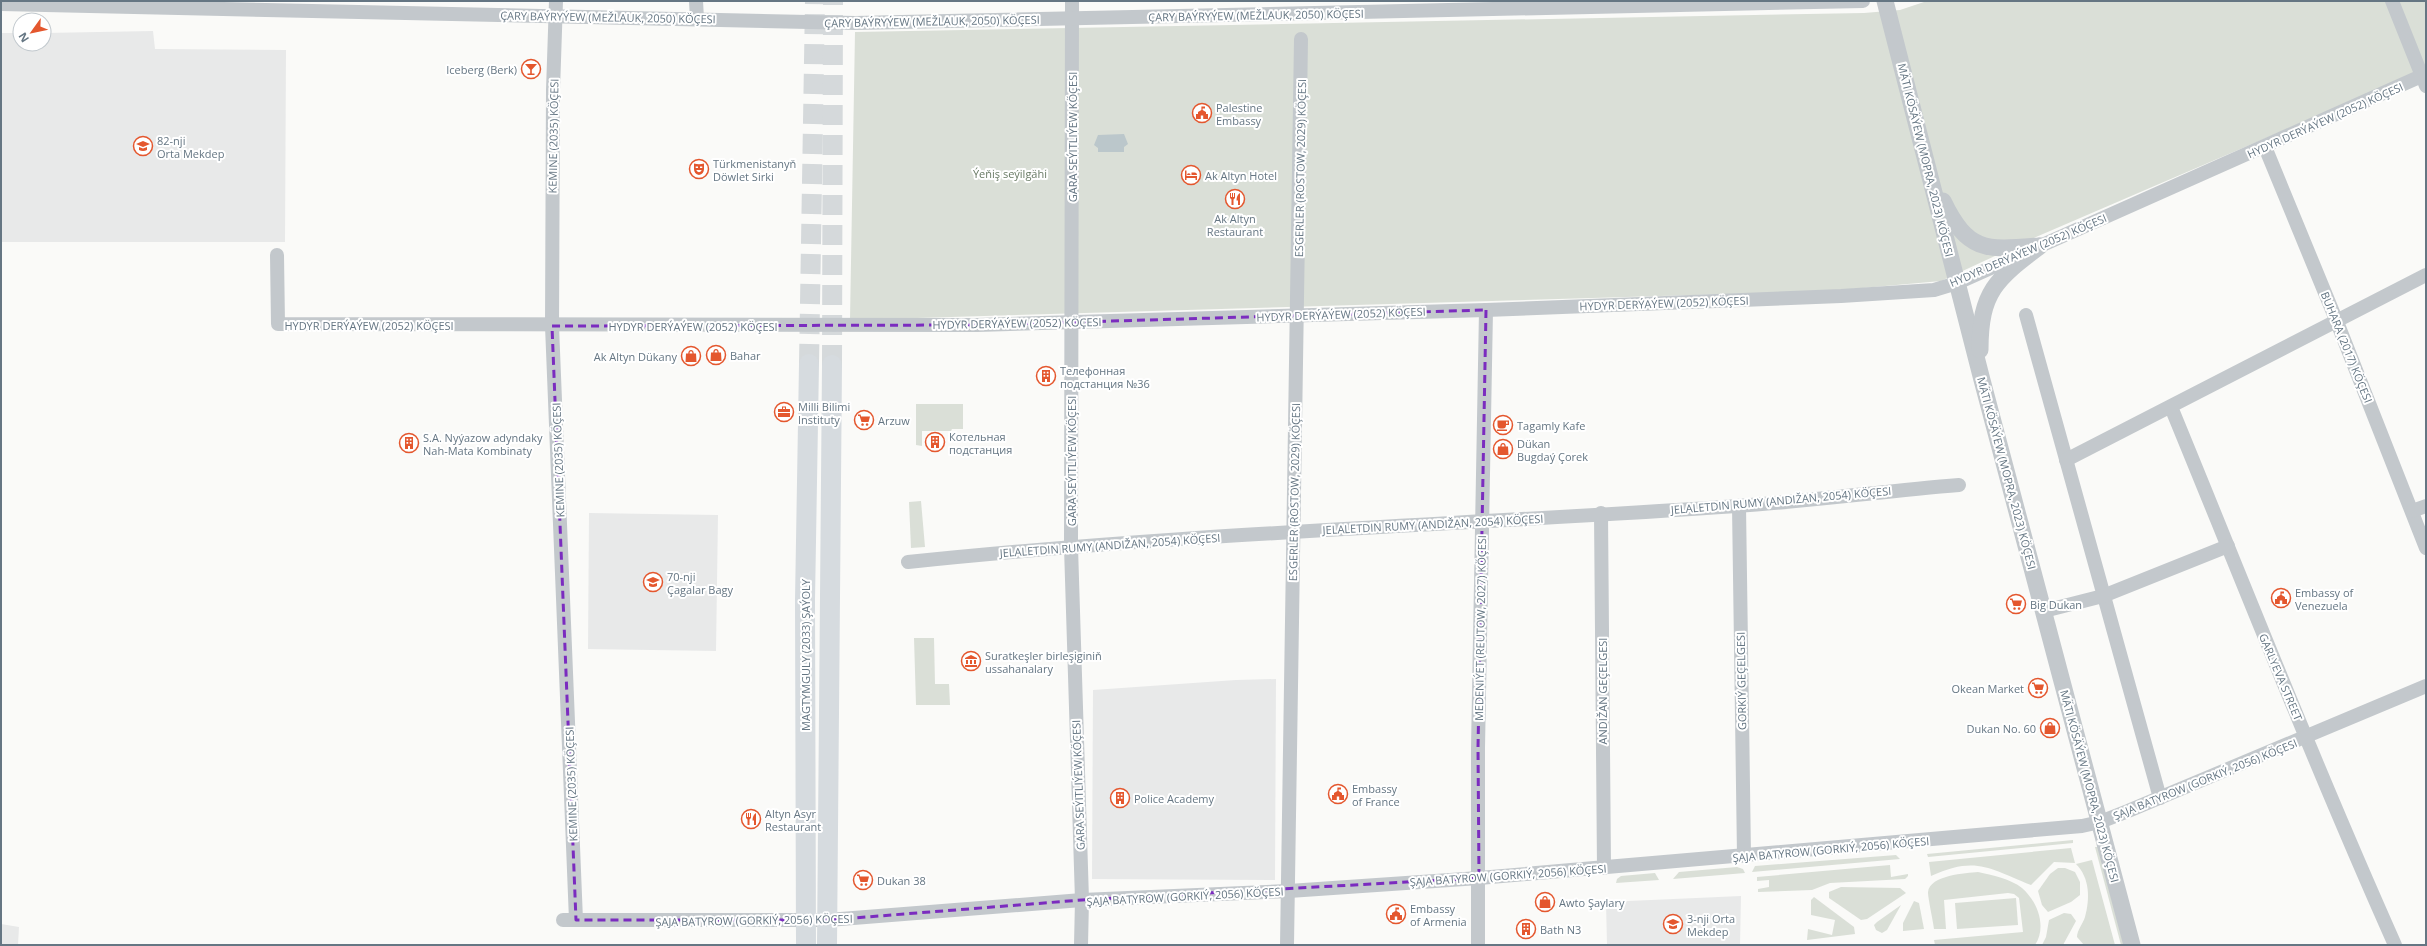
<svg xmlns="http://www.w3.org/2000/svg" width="2427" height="946" viewBox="0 0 2427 946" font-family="'Open Sans',sans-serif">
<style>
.built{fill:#e8e9e9}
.green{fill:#dadfd7}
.water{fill:#bbc7cb}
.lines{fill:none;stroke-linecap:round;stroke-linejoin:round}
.secondary-tunnel{stroke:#d5d9db;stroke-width:20;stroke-dasharray:20 10;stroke-linecap:butt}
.minor{stroke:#c3c8cc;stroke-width:14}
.tertiary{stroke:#c3c8cc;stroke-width:17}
.secondary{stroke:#d6dbdf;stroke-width:20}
.marked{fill:none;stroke:#7b2cbf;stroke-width:3;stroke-dasharray:8 5;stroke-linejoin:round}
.labels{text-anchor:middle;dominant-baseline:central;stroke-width:4;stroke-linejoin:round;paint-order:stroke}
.street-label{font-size:11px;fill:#657683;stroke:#fff}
.poi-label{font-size:11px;fill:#657683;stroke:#fff;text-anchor:start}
.park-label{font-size:11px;fill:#687a64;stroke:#fff}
</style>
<rect width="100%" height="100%" fill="#fafaf8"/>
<!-- built -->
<g class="built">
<path d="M 153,31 L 155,49 L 286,50 L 285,242 L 1,242 L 1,33 L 20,33 L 20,44 L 44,44 L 44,33 Z"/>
<path d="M 589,513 L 718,515 L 716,651 L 588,649 Z"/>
<path d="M 1276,679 L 1275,880 L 1092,879 L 1093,690 L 1236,680 Z"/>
<path d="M 1741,896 L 1740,945 L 1607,945 L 1606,902 Z"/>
<path d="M 1,924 L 19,927 L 18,945 L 1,945 Z"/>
</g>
<!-- green -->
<g class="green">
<path d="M 1927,1 L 2426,1 L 2426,69 L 2036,237 L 1941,281 L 1829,291 L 850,320 L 855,32 L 1864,13 L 1900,10 Z"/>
<path d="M 916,404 L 963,404 L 963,429 L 952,429 L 951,431 L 922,431 L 922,446 L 916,445 Z"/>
<path d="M 921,501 L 925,547 L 911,548 L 909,502 Z"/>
<path d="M 914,638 L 934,638 L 935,684 L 949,684 L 950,705 L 916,705 Z"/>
<path d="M 2073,840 L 2073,843 L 1928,857 L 1927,854 Z"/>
<path d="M 2095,847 L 2098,847 L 2125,945 L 2121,945 Z"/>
<path d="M 2071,848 L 2075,863 L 2054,862 L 2031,885 C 1991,869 1976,855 1931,876 L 1929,862 Z"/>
<path d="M 1896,855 L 1900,859 L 1752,872 L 1755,866 Z"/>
<path d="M 2092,860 L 2115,945 L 2084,945 L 2077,937 C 2077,930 2083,924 2085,917 C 2090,899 2090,878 2076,864 Z"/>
<path d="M 1890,865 L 1891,877 L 1908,874 L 1908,876 L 1905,879 L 1830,883 L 1812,890 L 1758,892 L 1758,889 L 1769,887 L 1769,880 L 1757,881 L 1757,877 Z"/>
<path d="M 1737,867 L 1743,869 L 1745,873 L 1673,879 L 1679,872 Z"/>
<path d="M 2058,868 L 2065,868 L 2075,872 L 2080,882 L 2080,895 L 2071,902 L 2048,912 L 2042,905 L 2038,891 L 2050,874 Z"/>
<path d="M 1978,872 C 1992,875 2011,879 2022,888 C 2038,902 2047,927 2035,945 L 1935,945 L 1934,940 L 2023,932 L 2019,898 L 2014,894 L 2008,893 L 1944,900 L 1946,929 L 1934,929 C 1933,920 1928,899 1928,892 C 1930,875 1966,873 1978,872 Z"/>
<path d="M 1655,873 L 1659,880 L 1616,883 L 1617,879 L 1621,876 Z"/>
<path d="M 1841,887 L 1900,888 L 1906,893 L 1867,919 L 1861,920 L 1829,898 L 1829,892 Z"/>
<path d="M 1814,897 L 1854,927 L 1855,934 L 1807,940 L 1808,929 L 1832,935 L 1835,920 L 1811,915 L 1811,900 Z"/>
<path d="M 2016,898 L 2018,925 L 1957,929 L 1955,903 Z"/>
<path d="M 1914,901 L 1919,903 L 1924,929 L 1903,931 L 1903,923 Z"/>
<path d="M 1901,905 L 1887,930 L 1882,933 L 1876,930 L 1874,925 L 1877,922 Z"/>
<path d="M 2064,913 L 2071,914 L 2076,921 L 2063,945 L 2042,945 L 2046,937 L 2049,920 Z"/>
</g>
<!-- water -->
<path class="water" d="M 1124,134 L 1128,144 L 1124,147 L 1124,152 L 1098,152 L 1098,148 L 1094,145 L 1098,135 Z"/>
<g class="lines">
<!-- secondary-tunnel -->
<g class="secondary-tunnel">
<path d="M 809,364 L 815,1"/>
<path d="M 832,365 L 833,1"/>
</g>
<!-- minor -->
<g class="minor">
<path d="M 556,1 L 553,90 L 552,326 L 576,920"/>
<path d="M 696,1 L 697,19"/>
<path d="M 1072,1 L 1071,547 L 1082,900 L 1081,945"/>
<path d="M 2392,1 L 2426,86"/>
<path d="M 1,4 L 855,23 L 1863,1"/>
<path d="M 2265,147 L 2337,322 L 2426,548"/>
<path d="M 277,255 L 278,324 L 977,325 L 1486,310 L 1841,296 L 1934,290 L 1957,283 L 2426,74"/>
<path d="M 2026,315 L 2160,798"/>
<path d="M 2171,407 C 2245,587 2316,768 2395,945"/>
<path d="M 2066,460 L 2426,275"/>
<path d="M 1739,506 L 1744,856"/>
<path d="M 2412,511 L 2426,506"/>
<path d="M 1601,513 L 1604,868"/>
<path d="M 908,562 C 1184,533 1461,525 1737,506 C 1811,501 1885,491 1959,485"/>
<path d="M 2044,611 L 2103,596 L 2228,546"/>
<path d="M 563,920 L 828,920 L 1082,900 L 1289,891 L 1479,878 L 2082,826 L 2100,822 L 2128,811 L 2426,686"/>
<path d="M 1287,945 L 1301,39"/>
<path d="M 1478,945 L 1478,748 L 1486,310"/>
</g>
<!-- tertiary -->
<g class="tertiary">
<path d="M 1885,1 L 1982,380 L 2132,945"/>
<path d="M 1943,201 C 1968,253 1987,250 2039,246"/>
<path d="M 1980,350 C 1980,292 1996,279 2040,246"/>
</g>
<!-- secondary -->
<g class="secondary">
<path d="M 806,945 L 805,600 L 809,364"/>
<path d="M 827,945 L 832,365"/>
</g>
</g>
<!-- marked area -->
<path class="marked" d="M 1486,310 L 1478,748 L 1479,878 L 1082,900 L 828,920 L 576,920 L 552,326 L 977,325 Z"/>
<!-- icons -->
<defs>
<symbol id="bar-ring" viewBox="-11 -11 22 22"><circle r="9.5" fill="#fff" stroke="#e4572e" stroke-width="1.5"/><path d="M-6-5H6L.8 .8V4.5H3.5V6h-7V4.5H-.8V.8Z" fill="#e4572e"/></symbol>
<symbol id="civic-ring" viewBox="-11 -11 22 22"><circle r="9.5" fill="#fff" stroke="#e4572e" stroke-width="1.5"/><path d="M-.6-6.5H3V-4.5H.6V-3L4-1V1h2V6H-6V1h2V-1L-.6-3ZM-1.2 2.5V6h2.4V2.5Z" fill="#e4572e"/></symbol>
<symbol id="school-ring" viewBox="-11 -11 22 22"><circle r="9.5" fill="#fff" stroke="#e4572e" stroke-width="1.5"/><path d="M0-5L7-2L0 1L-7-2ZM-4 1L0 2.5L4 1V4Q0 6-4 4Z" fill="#e4572e"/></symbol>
<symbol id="theatre-ring" viewBox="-11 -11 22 22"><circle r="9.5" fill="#fff" stroke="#e4572e" stroke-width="1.5"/><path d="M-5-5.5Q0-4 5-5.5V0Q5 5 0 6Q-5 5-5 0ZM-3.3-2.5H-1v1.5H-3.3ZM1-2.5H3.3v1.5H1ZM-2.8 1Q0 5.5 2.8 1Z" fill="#e4572e"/></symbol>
<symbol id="hotel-ring" viewBox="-11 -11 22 22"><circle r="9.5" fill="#fff" stroke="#e4572e" stroke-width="1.5"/><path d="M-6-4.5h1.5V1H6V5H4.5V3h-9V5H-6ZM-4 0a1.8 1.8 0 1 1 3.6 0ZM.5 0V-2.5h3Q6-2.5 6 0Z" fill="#e4572e"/></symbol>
<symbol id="restaurant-ring" viewBox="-11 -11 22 22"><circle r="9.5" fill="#fff" stroke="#e4572e" stroke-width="1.5"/><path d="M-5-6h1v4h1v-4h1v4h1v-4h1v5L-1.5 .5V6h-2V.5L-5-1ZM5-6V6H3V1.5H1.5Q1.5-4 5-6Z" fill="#e4572e"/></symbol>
<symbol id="shop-ring" viewBox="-11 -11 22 22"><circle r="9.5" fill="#fff" stroke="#e4572e" stroke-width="1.5"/><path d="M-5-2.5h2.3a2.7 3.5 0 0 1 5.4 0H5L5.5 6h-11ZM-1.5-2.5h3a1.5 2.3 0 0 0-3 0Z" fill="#e4572e"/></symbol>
<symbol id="building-ring" viewBox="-11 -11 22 22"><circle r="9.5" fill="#fff" stroke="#e4572e" stroke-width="1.5"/><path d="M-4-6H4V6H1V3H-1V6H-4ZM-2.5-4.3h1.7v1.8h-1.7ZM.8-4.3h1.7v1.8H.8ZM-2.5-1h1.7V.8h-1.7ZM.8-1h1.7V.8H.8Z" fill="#e4572e"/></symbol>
<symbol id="office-ring" viewBox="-11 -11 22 22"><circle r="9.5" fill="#fff" stroke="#e4572e" stroke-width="1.5"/><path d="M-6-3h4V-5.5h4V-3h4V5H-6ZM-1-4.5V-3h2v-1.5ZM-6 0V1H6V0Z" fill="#e4572e"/></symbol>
<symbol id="supermarket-ring" viewBox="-11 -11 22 22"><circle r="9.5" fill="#fff" stroke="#e4572e" stroke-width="1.5"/><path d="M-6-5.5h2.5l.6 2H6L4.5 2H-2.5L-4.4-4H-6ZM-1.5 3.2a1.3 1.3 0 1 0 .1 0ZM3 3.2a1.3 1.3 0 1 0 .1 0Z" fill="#e4572e"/></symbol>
<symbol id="cafe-ring" viewBox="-11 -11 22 22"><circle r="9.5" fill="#fff" stroke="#e4572e" stroke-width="1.5"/><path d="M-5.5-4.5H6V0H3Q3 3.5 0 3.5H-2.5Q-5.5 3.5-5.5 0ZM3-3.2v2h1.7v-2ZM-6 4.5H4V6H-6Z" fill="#e4572e"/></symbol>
<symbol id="museum-ring" viewBox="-11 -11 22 22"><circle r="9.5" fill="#fff" stroke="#e4572e" stroke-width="1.5"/><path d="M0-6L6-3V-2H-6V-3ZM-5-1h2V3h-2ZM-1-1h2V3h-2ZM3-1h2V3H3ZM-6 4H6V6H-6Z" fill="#e4572e"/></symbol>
</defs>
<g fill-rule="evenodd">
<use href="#bar-ring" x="520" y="58" width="22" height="22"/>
<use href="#civic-ring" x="1191" y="102" width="22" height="22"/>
<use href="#school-ring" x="132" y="135" width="22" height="22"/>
<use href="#theatre-ring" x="688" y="158" width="22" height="22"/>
<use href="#hotel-ring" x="1180" y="164" width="22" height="22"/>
<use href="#restaurant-ring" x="1224" y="188" width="22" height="22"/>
<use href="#shop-ring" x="705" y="344" width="22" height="22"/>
<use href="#shop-ring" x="680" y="345" width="22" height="22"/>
<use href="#building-ring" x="1035" y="365" width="22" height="22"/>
<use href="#office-ring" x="773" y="401" width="22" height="22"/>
<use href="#supermarket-ring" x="853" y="409" width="22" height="22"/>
<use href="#cafe-ring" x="1492" y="414" width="22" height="22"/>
<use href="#building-ring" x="924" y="431" width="22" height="22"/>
<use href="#building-ring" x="398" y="432" width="22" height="22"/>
<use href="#shop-ring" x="1492" y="438" width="22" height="22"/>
<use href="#school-ring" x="642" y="571" width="22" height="22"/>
<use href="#civic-ring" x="2270" y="587" width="22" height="22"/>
<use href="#supermarket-ring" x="2005" y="593" width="22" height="22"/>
<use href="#museum-ring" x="960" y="650" width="22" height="22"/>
<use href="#supermarket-ring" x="2027" y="677" width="22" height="22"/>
<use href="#shop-ring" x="2039" y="717" width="22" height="22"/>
<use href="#civic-ring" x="1327" y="783" width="22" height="22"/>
<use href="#building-ring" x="1109" y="787" width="22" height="22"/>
<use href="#restaurant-ring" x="740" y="808" width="22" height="22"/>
<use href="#supermarket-ring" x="852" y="869" width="22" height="22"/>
<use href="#shop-ring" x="1534" y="891" width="22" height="22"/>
<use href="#civic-ring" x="1385" y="903" width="22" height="22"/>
<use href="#school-ring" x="1662" y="913" width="22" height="22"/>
<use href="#building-ring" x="1515" y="918" width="22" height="22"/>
</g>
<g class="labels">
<!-- street labels -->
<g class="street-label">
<text transform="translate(1256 15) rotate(-1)">ÇARY BAÝRYÝEW (MEŽLAUK, 2050) KÖÇESI</text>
<text transform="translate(608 17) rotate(1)">ÇARY BAÝRYÝEW (MEŽLAUK, 2050) KÖÇESI</text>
<text transform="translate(932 21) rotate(-1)">ÇARY BAÝRYÝEW (MEŽLAUK, 2050) KÖÇESI</text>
<text transform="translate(2325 120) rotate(-24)">HYDYR DERÝAÝEW (2052) KÖÇESI</text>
<text transform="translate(553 136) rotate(-89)">KEMINE (2035) KÖÇESI</text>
<text transform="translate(1072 137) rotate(-90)">GARA SEÝITLIÝEW KÖÇESI</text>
<text transform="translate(1926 160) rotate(76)">MÄTI KÖSÄÝEW (MOPRA, 2023) KÖÇESI</text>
<text transform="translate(1300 168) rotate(-89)">ESGERLER (ROSTOW, 2029) KÖÇESI</text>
<text transform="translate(2028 250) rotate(-23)">HYDYR DERÝAÝEW (2052) KÖÇESI</text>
<text transform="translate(1664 303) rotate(-2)">HYDYR DERÝAÝEW (2052) KÖÇESI</text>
<text transform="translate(1341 314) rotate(-2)">HYDYR DERÝAÝEW (2052) KÖÇESI</text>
<text transform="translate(1017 323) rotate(-1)">HYDYR DERÝAÝEW (2052) KÖÇESI</text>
<text x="369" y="325">HYDYR DERÝAÝEW (2052) KÖÇESI</text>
<text x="693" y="326">HYDYR DERÝAÝEW (2052) KÖÇESI</text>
<text transform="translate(2347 347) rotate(68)">BUHARA (2017) KÖÇESI</text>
<text transform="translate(558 460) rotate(-92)">KEMINE (2035) KÖÇESI</text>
<text transform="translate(1071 461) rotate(-90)">GARA SEÝITLIÝEW KÖÇESI</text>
<text transform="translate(2007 473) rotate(75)">MÄTI KÖSÄÝEW (MOPRA, 2023) KÖÇESI</text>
<text transform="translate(1294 492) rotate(-89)">ESGERLER (ROSTOW, 2029) KÖÇESI</text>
<text transform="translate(1781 500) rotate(-5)">JELALETDIN RUMY (ANDIŽAN, 2054) KÖÇESI</text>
<text transform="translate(1433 524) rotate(-3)">JELALETDIN RUMY (ANDIŽAN, 2054) KÖÇESI</text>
<text transform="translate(1110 545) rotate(-4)">JELALETDIN RUMY (ANDIŽAN, 2054) KÖÇESI</text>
<text transform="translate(1480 628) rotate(-89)">MEDENIÝET (REUTOW, 2027) KÖÇESI</text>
<text transform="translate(805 655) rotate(-90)">MAGTYMGULY (2033) ŞAÝOLY</text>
<text transform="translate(2281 677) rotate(67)">GARLYEVA STREET</text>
<text transform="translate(1741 681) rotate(-91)">GORKIÝ GEÇELGESI</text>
<text transform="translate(1602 691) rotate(-90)">ANDIŽAN GEÇELGESI</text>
<text transform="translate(2205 779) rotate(-22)">ŞAJA BATYROW (GORKIÝ, 2056) KÖÇESI</text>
<text transform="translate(571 784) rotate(-92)">KEMINE (2035) KÖÇESI</text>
<text transform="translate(1078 785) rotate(-92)">GARA SEÝITLIÝEW KÖÇESI</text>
<text transform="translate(2090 786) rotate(75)">MÄTI KÖSÄÝEW (MOPRA, 2023) KÖÇESI</text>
<text transform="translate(1831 849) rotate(-5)">ŞAJA BATYROW (GORKIÝ, 2056) KÖÇESI</text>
<text transform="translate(1508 875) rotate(-4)">ŞAJA BATYROW (GORKIÝ, 2056) KÖÇESI</text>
<text transform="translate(1185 896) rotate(-3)">ŞAJA BATYROW (GORKIÝ, 2056) KÖÇESI</text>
<text transform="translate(754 920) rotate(-1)">ŞAJA BATYROW (GORKIÝ, 2056) KÖÇESI</text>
</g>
<!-- poi labels -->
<g class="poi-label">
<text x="517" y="69" text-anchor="end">Iceberg (Berk)</text>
<text x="1216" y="107">Palestine<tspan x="1216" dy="13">Embassy</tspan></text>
<text x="157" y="140">82-nji<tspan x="157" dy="13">Orta Mekdep</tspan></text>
<text x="713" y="163">Türkmenistanyň<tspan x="713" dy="13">Döwlet Sirki</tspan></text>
<text x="1205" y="175">Ak Altyn Hotel</text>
<text x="1235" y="218" text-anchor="middle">Ak Altyn<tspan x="1235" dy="13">Restaurant</tspan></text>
<text x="730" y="355">Bahar</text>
<text x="677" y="356" text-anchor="end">Ak Altyn Dükany</text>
<text x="1060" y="370">Телефонная<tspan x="1060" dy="13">подстанция №36</tspan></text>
<text x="798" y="406">Milli Bilimi<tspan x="798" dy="13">Instituty</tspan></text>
<text x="878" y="420">Arzuw</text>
<text x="1517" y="425">Tagamly Kafe</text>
<text x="949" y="436">Котельная<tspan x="949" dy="13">подстанция</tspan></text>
<text x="423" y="437">S.A. Nyýazow adyndaky<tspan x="423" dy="13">Nah-Mata Kombinaty</tspan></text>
<text x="1517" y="443">Dükan<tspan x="1517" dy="13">Bugdaý Çorek</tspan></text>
<text x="667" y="576">70-nji<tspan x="667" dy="13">Çagalar Bagy</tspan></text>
<text x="2295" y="592">Embassy of<tspan x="2295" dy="13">Venezuela</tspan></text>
<text x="2030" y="604">Big Dukan</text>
<text x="985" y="655">Suratkeşler birleşiginiň<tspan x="985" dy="13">ussahanalary</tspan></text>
<text x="2024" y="688" text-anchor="end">Okean Market</text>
<text x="2036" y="728" text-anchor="end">Dukan No. 60</text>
<text x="1352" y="788">Embassy<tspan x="1352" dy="13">of France</tspan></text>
<text x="1134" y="798">Police Academy</text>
<text x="765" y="813">Altyn Asyr<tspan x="765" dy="13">Restaurant</tspan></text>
<text x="877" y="880">Dukan 38</text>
<text x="1559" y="902">Awto Şaylary</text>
<text x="1410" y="908">Embassy<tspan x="1410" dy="13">of Armenia</tspan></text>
<text x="1687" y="918">3-nji Orta<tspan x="1687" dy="13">Mekdep</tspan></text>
<text x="1540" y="929">Bath N3</text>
</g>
<!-- park labels -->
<g class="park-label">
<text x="1010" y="173">Ýeňiş seýilgähi</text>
</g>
</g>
<!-- border -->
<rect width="2427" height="946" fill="none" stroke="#657683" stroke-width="4"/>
<!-- north arrow -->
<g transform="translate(32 32) rotate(237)"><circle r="19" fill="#ffffff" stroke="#c1c8cd"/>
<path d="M0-3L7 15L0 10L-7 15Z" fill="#e4572e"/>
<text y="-6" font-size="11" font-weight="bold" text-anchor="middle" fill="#657683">N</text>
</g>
</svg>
